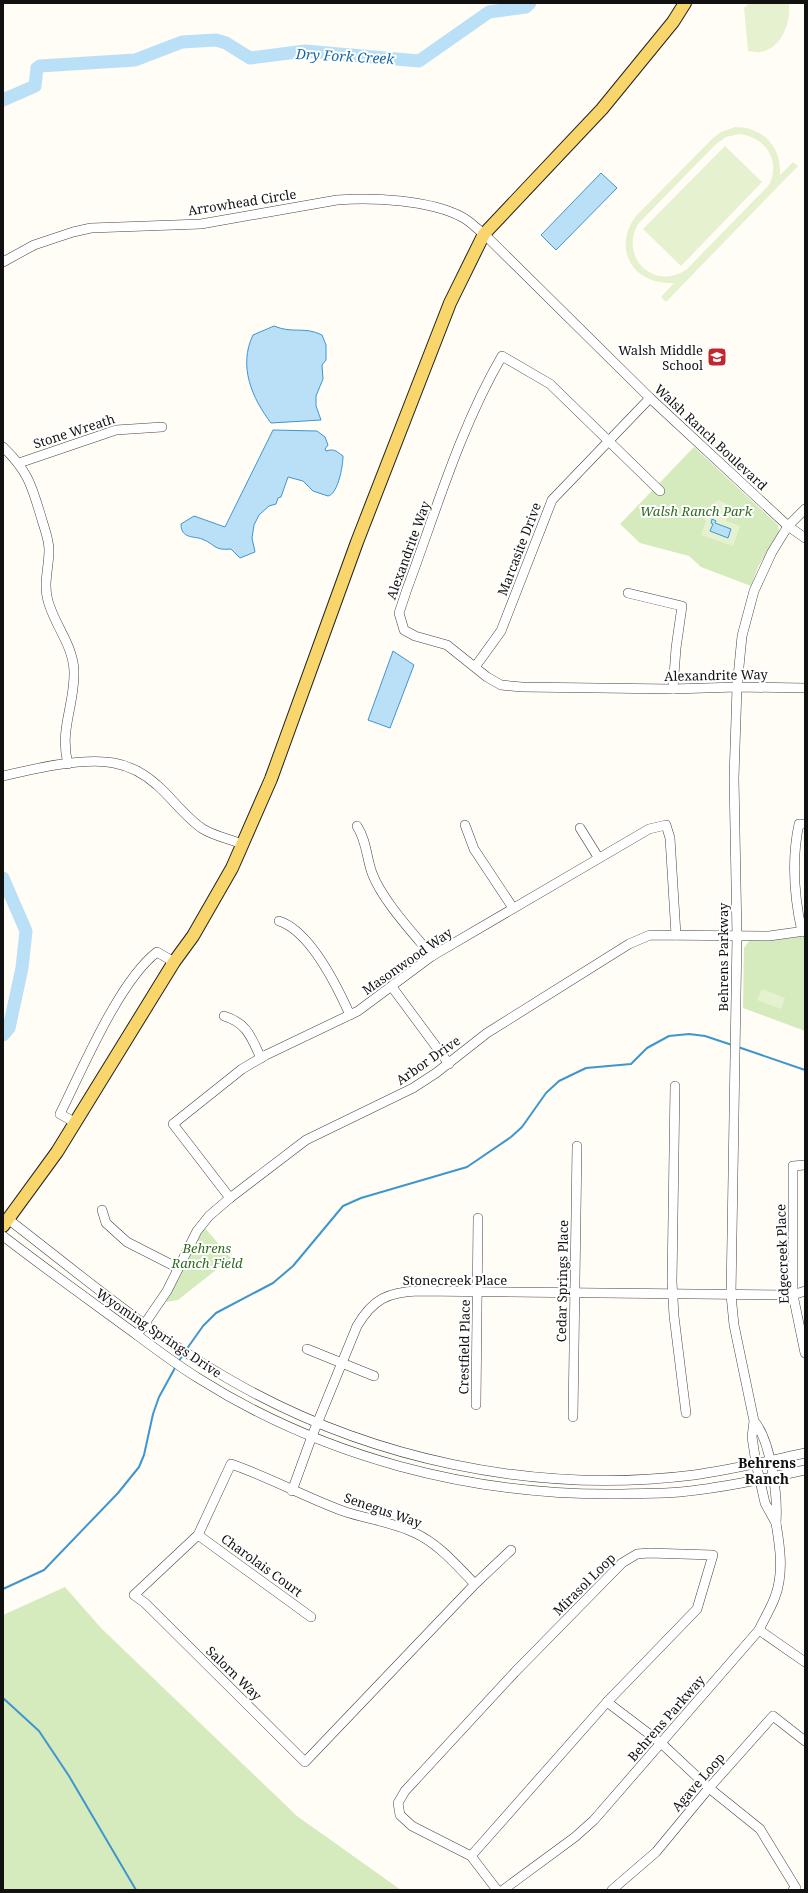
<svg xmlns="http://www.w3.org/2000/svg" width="808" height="1893" viewBox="0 0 808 1893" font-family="'Noto Serif',serif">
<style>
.green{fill:#d5ebbd}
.pitch{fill:#e6f2cf;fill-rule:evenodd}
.water{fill:#b9e0f7;stroke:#3f96cf}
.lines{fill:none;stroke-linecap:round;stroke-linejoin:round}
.stream{stroke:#3f96cf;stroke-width:2}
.river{stroke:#b9e0f7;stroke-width:13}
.minor-casing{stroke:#444;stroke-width:10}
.major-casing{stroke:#222;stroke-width:14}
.minor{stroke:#fff;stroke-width:9}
.major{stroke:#f9d66b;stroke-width:12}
.labels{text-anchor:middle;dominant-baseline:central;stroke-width:4;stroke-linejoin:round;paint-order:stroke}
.street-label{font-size:13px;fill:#111;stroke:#fff}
.poi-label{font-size:13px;fill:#111;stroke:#fff;text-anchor:end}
.park-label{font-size:13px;font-style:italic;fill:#2f6b1f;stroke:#fff}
.water-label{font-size:14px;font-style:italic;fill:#1768a6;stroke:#fff}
.neighbourhood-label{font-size:14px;font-weight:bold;fill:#111;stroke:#fff}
</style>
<rect width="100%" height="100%" fill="#fffdf5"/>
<!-- green -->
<g class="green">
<path d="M 694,447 L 778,525 L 779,531 L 758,567 L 751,586 L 701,567 L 689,556 L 640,543 L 620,524 Z"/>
<path d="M 805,936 L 805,1031 L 743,1008 L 744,948 L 749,941 L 769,941 Z"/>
<path d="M 204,1227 L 231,1258 L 178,1300 L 166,1302 Z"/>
<path d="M 65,1587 L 101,1628 L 297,1816 L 401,1890 L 3,1890 L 3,1615 Z"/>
</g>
<!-- pitch -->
<g class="pitch">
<path d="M 749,3 L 789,4 C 791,22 782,49 760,52 C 757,53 751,51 748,51 L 744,8 Z"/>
<path d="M 735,127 C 763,127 782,147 780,175 L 793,162 L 798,166 L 666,302 L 661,297 L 674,283 C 634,285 612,251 635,217 L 712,139 L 721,132 ZM 740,134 C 766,138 781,160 769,185 L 687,269 C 655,292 619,258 638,224 L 716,144 L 726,137 Z"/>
<path d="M 725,146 L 762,182 L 681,266 L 643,229 Z"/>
<path d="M 719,500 L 730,506 L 726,521 L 740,526 L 733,546 L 701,535 L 706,521 L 704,519 C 707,512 711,503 719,500 Z"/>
<path d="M 762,989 L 785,998 L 781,1009 L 757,1000 Z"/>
</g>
<!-- water -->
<g class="water">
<path d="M 601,173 L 617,188 L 556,250 L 541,235 Z"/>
<path d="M 274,326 C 293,334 304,326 322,335 L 326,345 L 326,360 L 322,365 L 323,379 L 316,396 L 316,406 L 321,420 L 271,423 C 252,398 238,366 253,335 Z"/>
<path d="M 273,430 L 317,431 L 325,437 L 328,445 L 325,449 L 326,451 C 335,448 337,452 343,456 C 343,466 338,494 328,496 L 313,491 L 303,481 L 288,477 L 281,497 L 278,498 L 276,504 L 269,506 L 259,515 L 254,525 L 252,538 L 255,552 L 240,558 L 231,549 C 214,551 215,544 202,539 C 194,536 181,539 181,524 L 194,516 L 225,527 Z"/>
<path d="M 712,519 L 716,521 L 715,523 L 731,529 L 728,538 L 710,531 L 713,524 L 711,523 Z"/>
<path d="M 393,651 L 414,665 L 390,728 L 368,720 Z"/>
</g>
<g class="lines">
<!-- stream -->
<g class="stream">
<path d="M 738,1047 L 805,1070"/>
<path d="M 186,1350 L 203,1326 L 216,1313 L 273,1283 L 293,1266 L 343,1206 L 361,1198 L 467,1167 L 511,1137 L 522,1127 L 546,1093 L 559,1081 L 586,1068 L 631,1064 L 647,1048 L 669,1036 L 689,1034 L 705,1036 L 732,1045"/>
<path d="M 178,1362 L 184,1354"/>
<path d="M 3,1589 L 44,1570 L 118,1493 L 139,1467 L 144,1455 L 153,1414 L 159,1397 L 176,1366"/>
<path d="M 3,1698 L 39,1731 L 69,1776 L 136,1890"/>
</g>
<!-- river -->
<g class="river">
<path d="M 3,100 L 35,86 L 37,68 L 40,66 L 135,60 L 182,42 L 216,40 L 226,43 L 250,58 L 305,51 L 419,61 L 489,12 L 526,7 L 530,3"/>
<path d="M 3,878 L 26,931 L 22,968 L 9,1028 L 3,1035"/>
</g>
<defs>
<g id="minor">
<path d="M 3,262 L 34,245 L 73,232 L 91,228 L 201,224 L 337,200 C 373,197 430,200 462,217 C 470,221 477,229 484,234 L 650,398 L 788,526 L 805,538"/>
<path d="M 3,447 C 29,472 32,487 42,520 C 45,530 49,540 49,550 C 49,568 43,583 48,601 C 55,626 73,645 74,671 C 75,705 59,729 68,764"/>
<path d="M 19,463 L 116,430 L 162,427"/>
<path d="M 660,491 L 550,384 L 502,356 C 460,428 436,511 407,589 L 399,613 L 404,630 L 415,636 L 447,645 L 487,677 L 501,685 L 522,687 L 673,689 L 737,687 L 805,688"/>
<path d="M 628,593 L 682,606 L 676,648 L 673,689"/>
<path d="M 475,667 L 501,631 L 552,500 L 650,398"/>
<path d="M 3,776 C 33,769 84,757 114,763 C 130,766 145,774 157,785 C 172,798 186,818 203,829 C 214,836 230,839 242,844"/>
<path d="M 465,825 L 474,849 L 513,908"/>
<path d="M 357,826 C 367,842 366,856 372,873 C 382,900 413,933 432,956"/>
<path d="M 580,828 L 598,857"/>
<path d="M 279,921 C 310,931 337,986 350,1015"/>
<path d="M 802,932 C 794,896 791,861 799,824 L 805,824"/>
<path d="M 392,987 L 449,1064"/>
<path d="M 224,1016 C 247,1023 251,1037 261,1058"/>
<path d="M 675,1086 L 672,1282 L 674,1316 L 686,1413"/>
<path d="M 76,1123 L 60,1114 C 82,1070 119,981 157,952 L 174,962"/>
<path d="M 805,1165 L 793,1166 L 793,1295 L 805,1353"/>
<path d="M 230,1198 L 173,1124 L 242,1069 L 266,1055 L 358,1011 L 432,956 L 649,829 L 666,825 L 670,838 L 676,935"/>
<path d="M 102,1210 L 106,1223 L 127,1242 L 178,1268"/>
<path d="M 8,1219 C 79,1274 149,1333 227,1378 C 366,1459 534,1495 694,1475 C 731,1470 768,1461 805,1453"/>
<path d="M 3,1236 C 47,1270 92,1302 137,1335 C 157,1350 177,1365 198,1378 C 323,1457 471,1496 619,1494 C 639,1493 660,1494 680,1492 C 722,1488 764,1479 805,1470"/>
<path d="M 137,1335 L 167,1291 L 197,1231 L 209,1216 L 230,1198 L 306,1140 L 413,1088 L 436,1073 L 487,1033 L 629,944 L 650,935 L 769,936 L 805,931"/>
<path d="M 307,1349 L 374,1376"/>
<path d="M 476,1405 L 478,1218"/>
<path d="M 573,1417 L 577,1146"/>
<path d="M 754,1421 C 771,1441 778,1496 776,1523 L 765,1503 L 756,1463 L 752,1437 L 754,1421 L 734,1325 L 731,1295 L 737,936 L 734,778 L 737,687 L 742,636 L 754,591 L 772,552 L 788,526 L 805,509"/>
<path d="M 292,1491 L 312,1436 L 357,1326 C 373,1299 388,1292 418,1291 L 793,1295 L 805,1291"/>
<path d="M 198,1535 L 311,1617"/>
<path d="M 475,1584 C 457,1566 439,1544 415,1533 C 393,1522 366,1519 343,1511 C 305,1497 269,1477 231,1464 L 198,1535 L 134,1595 L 145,1603 L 305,1762 L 475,1584 L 511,1550"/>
<path d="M 759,1630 L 805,1662"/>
<path d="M 607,1702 L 661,1743 L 709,1788 L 760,1829 L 796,1888 L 793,1890"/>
<path d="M 471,1856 L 607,1702 L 697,1609 L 713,1555 L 649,1553 L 637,1554 L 622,1563 L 515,1672 L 405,1791 L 398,1803 L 400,1815 L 412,1826 L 471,1856 L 497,1890"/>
<path d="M 503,1890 L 575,1837 L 594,1820 L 759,1630 C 764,1619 771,1608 775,1597 C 784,1573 780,1547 776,1523"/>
<path d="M 612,1890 L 656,1852 L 709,1788 L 773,1716 L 805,1741"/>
</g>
<path id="major" d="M 3,1226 L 57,1152 L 174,962 L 193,936 L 232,868 L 271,779 L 357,542 L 450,303 L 484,234 L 602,109 L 673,22 L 685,3"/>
</defs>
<!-- minor casing -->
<use href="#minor" class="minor-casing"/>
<!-- major casing -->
<use href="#major" class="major-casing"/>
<!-- minor -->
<use href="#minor" class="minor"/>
<!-- major -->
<use href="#major" class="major"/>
</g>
<!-- icons -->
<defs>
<symbol id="school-square" viewBox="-11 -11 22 22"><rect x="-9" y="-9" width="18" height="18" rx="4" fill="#c4262e" stroke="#fff"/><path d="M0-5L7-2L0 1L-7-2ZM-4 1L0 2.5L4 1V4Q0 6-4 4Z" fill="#fff"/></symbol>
</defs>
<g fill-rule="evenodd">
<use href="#school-square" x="706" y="346" width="22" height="22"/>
</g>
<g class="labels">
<!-- street labels -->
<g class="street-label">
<text transform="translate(242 202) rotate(-9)">Arrowhead Circle</text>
<text transform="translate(74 431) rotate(-18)">Stone Wreath</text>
<text transform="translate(711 437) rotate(43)">Walsh Ranch Boulevard</text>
<text transform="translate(519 549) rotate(-69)">Marcasite Drive</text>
<text transform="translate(408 550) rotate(-70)">Alexandrite Way</text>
<text transform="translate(716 675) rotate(-1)">Alexandrite Way</text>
<text transform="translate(723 957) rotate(-90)">Behrens Parkway</text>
<text transform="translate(407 961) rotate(-35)">Masonwood Way</text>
<text transform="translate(428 1060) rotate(-35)">Arbor Drive</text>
<text transform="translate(782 1254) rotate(-92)">Edgecreek Place</text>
<text x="455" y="1280">Stonecreek Place</text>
<text transform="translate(562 1281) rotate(-89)">Cedar Springs Place</text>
<text transform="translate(159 1333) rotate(34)">Wyoming Springs Drive</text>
<text transform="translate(464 1347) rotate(-89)">Crestfield Place</text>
<text transform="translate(383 1510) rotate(19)">Senegus Way</text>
<text transform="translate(262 1565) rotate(36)">Charolais Court</text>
<text transform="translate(584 1584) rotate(-45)">Mirasol Loop</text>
<text transform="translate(234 1673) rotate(44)">Salorn Way</text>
<text transform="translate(666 1718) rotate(-49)">Behrens Parkway</text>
<text transform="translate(698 1782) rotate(-49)">Agave Loop</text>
</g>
<!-- poi labels -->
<g class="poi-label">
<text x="703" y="350">Walsh Middle<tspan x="703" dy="15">School</tspan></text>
</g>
<!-- park labels -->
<g class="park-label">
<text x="696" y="511">Walsh Ranch Park</text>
<text x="207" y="1248">Behrens<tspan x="207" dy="15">Ranch Field</tspan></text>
</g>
<!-- water labels -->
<g class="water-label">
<text transform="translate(345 56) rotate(3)">Dry Fork Creek</text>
</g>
<!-- neighbourhood labels -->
<g class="neighbourhood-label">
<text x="767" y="1462">Behrens<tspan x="767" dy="16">Ranch</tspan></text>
</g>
</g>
<!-- border -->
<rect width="808" height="1893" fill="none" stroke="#111111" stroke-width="8"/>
</svg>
